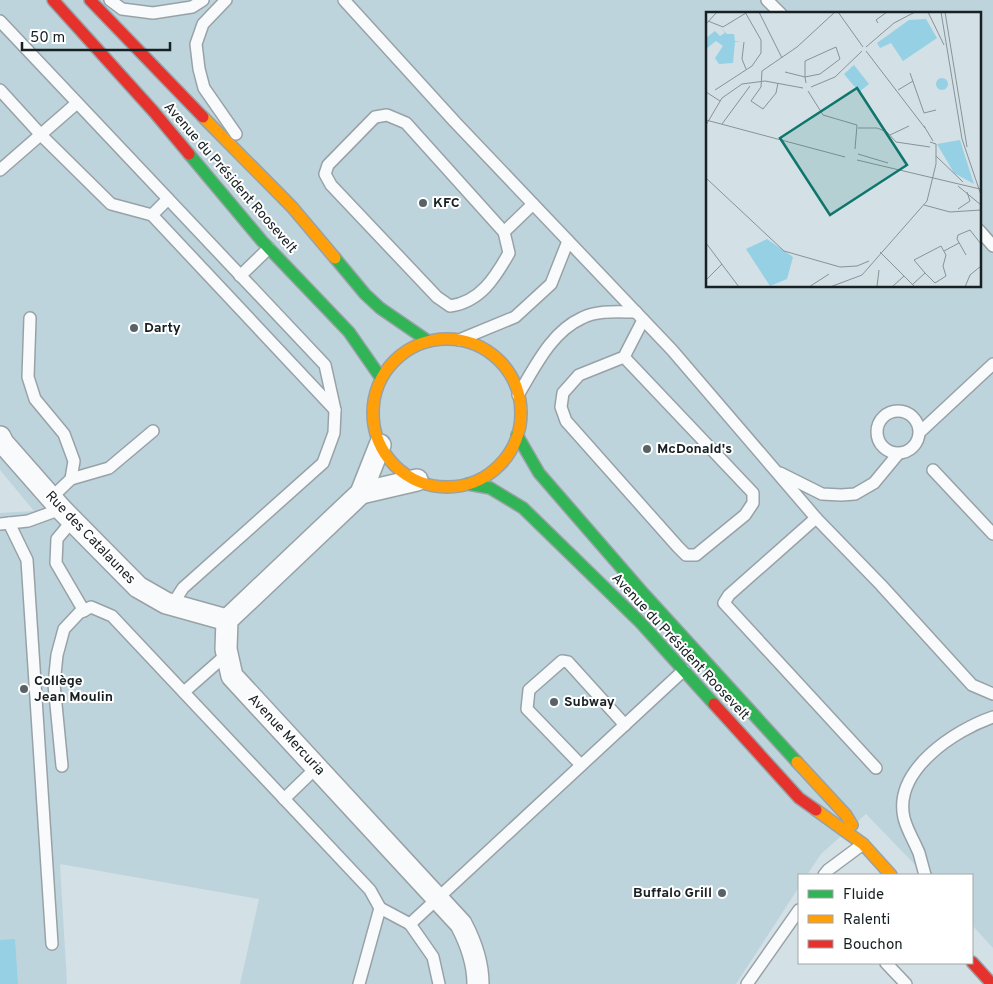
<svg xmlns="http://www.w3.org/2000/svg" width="993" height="984" viewBox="0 0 993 984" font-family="Overpass,sans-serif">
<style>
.built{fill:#bed4dd;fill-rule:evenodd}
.green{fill:#95d0e4}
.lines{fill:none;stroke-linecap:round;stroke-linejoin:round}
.lane-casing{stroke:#98a2a6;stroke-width:14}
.street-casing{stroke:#98a2a6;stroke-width:24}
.fast-casing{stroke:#98a2a6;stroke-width:14}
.slow-casing{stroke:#98a2a6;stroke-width:14}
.jam-casing{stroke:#98a2a6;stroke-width:14}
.lane{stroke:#f8fafb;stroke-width:11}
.street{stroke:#f8fafb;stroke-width:21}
.fast{stroke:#30b455;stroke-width:11}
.slow{stroke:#ff9f0a;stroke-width:11}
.jam{stroke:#e5322d;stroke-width:11}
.poi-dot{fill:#596367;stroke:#fff;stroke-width:2}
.labels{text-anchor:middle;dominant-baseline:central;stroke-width:4;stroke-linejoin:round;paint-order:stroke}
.street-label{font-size:14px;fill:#172023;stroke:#fff}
.poi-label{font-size:14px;font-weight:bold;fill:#172023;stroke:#fff;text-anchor:start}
.inset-road{fill:none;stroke:#889397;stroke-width:1}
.view{fill:#0f766e;fill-opacity:0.15;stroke:#0f766e;stroke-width:2.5}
.inset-edge{fill:none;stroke:#172023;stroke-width:2.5}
</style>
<rect width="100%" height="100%" fill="#d3e0e5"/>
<!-- built -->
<path class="built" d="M 0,0 L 993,0 L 993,948 L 972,925 L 972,875 L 925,875 L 866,814 L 821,854 L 807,875 L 799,875 L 799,887 L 736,984 L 240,984 L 259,899 L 60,864 L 67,984 L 0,984 L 0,513 L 34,511 L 0,470 ZM 707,14 L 979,14 L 979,286 L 707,286 Z"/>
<!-- green -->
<path class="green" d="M 15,939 L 18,984 L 0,984 L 0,940 Z"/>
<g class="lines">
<defs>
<g id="lane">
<path d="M 110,0 L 122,9 L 153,13 L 192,7 L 203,0"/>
<path d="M 226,0 L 203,24 L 196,44 L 199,69 L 204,88 L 236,134"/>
<path d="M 344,0 L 455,122 L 672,350 L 816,518 L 881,585 L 972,685 L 993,694"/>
<path d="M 767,0 L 781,14"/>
<path d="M 0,21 L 325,365 L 335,410 L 334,433 L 323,463 L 183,588 L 172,605"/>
<path d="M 0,90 L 42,136 L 111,204 L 152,215 L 335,410"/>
<path d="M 387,115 L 406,123 L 504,232 L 509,253 C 495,278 480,302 450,306 L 437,297 L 331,185 L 325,174 L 328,165 L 375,117 Z"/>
<path d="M 0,170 L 77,103"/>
<path d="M 152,215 L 168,199"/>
<path d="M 979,230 L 993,246"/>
<path d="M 504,232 L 533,204"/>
<path d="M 240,276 L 269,248"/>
<path d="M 30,318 L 28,377 L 35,399 L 64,434 L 74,461 L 71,479"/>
<path d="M 459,340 L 515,317 L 551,284 L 568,241"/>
<path d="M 624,357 L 753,493 L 753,503 L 745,515 L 696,555 L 686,555 L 678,547 L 566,421 L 561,407 L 563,393 L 579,375 L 624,357 L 643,320"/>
<path d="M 518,395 C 535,367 551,332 582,318 C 598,310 618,312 636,312"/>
<circle cx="898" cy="432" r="21"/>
<path d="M 920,432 L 993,364"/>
<path d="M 933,470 L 993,534"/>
<path d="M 780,473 L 822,494 L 841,495 L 855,494 L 874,483 L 898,454"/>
<path d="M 51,498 L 71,479 L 109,468 L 153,431"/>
<path d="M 816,518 L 729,595 L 724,603 L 876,768"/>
<path d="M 72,521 L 57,539 L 56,563 L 84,611"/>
<path d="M 9,523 L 27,560 L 52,944"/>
<path d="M 0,524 L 28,521 L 61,509"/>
<path d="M 184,692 L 227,654"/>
<path d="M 581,765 L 527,709 L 529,690 L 562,661 L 568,662 L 625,725"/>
<path d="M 62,766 L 54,684 L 57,655 L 64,629 L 79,613 L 91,607 L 112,616 L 370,890 L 380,908"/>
<path d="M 284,799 L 316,768"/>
<path d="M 824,875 L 828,870 L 863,844"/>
<path d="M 925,875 C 923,868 921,860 919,853 C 914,841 907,830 904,818 C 893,770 955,730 993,717"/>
<path d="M 886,963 L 906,984"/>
<path d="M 359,984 L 380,908 L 410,924"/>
<path d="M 439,984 L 433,957 L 410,924 L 684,670"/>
<path d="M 747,984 L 799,910"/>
</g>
<g id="street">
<path d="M 0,437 L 3,443 L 61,509 L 138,587 L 166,603 L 227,620"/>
<path d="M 380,445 L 361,493 L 227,620 L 226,649 L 232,676 L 461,924 C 471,943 478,962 478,984"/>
<path d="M 361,493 L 417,480"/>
</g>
<g id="fast">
<path d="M 189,154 L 262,241 L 349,332 L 381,378"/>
<path d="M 335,258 L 365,294 L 380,308 L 428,341"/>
<path d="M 517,435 L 539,473 L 644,594 L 797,762"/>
<path d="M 468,484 L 490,488 L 523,508 L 641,623 L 714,704"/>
</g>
<g id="slow">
<path d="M 203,117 L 292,207 L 335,258"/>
<circle cx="447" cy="413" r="74"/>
<path d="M 797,762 L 846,815 L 852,825"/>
<path d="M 816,810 L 863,844 L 891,875"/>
</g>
<g id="jam">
<path d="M 53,0 L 154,112 L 189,154"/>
<path d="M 90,0 L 203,117"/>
<path d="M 714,704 L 799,798 L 816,810"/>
<path d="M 972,962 L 992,984"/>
</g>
</defs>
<!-- lane casing -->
<use href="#lane" class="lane-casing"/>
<!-- street casing -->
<use href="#street" class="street-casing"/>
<!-- fast casing -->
<use href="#fast" class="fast-casing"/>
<!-- slow casing -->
<use href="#slow" class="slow-casing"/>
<!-- jam casing -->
<use href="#jam" class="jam-casing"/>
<!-- lane -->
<use href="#lane" class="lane"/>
<!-- street -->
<use href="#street" class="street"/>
<!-- fast -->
<use href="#fast" class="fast"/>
<!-- slow -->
<use href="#slow" class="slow"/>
<!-- jam -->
<use href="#jam" class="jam"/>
</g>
<!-- markers -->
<g class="poi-dot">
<circle cx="423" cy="203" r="5"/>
<circle cx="134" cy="328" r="5"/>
<circle cx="647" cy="449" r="5"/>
<circle cx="24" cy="689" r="5"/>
<circle cx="554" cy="702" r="5"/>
<circle cx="722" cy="893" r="5"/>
</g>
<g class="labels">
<!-- street labels -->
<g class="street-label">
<text transform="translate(230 178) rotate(49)">Avenue du Président Roosevelt</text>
<text transform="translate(90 538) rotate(46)">Rue des Catalaunes</text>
<text transform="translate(680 647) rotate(47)">Avenue du Président Roosevelt</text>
<text transform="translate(286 735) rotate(47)">Avenue Mercuria</text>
</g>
<!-- poi labels -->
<g class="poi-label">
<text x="433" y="203">KFC</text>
<text x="144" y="328">Darty</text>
<text x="657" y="449">McDonald's</text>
<text x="34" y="681">Collège<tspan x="34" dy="16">Jean Moulin</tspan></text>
<text x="564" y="702">Subway</text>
<text x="712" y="893" text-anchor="end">Buffalo Grill</text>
</g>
</g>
<!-- overview -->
<g transform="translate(706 12)">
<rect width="275" height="275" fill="#d3e0e5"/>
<path d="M 220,7 L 231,26 L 197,49 L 185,31 L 174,36 L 171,31 L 203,8 ZM 15,16 L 21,22 L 28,22 L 29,29 L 35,30 L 29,30 L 27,51 L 13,52 L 9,46 L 17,34 L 10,29 L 0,37 L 0,26 L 9,19 L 14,24 L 19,21 ZM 148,53 L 163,72 L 153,80 L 138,62 ZM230 72a6 6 0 1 1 12 0a6 6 0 1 1-12 0ZM 254,128 L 258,141 L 268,172 L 248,161 L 231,132 ZM 61,227 L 87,245 L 81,267 L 64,274 L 40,237 Z" fill="#95d0e4"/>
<path class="inset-road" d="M 53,0 L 76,46M 132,0 L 157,35M 222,0 L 238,33M 235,0 L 256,127 L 275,183M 239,0 L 261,135M 2,9 L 17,15 L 40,1M 172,11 L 170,8 L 181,0M 0,12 L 11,0M 38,30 L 36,47 L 40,57M 160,35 L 188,11 L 209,0M 160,39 L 219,116M 79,60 L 99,65 L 99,49 L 130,35 L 134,47 L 114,62 L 99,65 L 100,71M 204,61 L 218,101 L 230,98M 72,71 L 70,81 L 57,97 L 45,89 L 55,75 L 56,59 L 91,35 L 129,0M 105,75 L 129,65 L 156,39M 9,78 L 46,54 L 55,41 L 55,28 L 39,0M 192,78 L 207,69M 102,79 L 117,103 L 151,113 L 149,137M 0,80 L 14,89M 0,108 L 139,145M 16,112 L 44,74M 0,113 L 16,86 L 36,72 L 59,69 L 97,76M 218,114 L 227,129M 152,116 L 171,116 L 181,120 L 190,130 L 224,135M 184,123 L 203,114M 152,142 L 182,151M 230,144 L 257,170M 151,148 L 274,177M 0,166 L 78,239 L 134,255 L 151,254 L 163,249M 252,174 L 275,193M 218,193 L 244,200 L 275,198M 252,197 L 264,189 L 261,180M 0,231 L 33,275M 238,239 L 253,231M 174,240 L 209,275M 260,243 L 251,227 L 252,223 L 264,218 L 275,232M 0,268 L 16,252M 207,272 L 219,261 L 229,271 L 240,264 L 237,254 L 240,243 L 235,234 L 208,248 L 219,261M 171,274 L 173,258M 103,275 L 123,262M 124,275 L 156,263 L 221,189 L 230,152 L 230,132 L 224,130M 186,275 L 198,264M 259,275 L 264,263 L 275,254"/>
<path class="view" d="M 151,76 L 201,153 L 124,203 L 74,126 Z"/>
<rect width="275" height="275" class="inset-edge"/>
</g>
<!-- legend -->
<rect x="798" y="874" width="175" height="90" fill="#ffffff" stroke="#a2a6a7"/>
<rect x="808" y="890" width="25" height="8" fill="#30b455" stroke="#a2a6a7"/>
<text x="843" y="899" font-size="15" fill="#172023">Fluide</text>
<rect x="808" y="915" width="25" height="8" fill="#ff9f0a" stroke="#a2a6a7"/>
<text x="843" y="924" font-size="15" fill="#172023">Ralenti</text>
<rect x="808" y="940" width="25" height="8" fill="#e5322d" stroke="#a2a6a7"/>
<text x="843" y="949" font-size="15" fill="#172023">Bouchon</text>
<!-- scale -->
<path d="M22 42v8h148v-8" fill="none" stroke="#172023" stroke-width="2.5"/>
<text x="30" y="42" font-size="15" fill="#172023" stroke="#ffffff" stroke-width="4" paint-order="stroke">50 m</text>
</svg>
